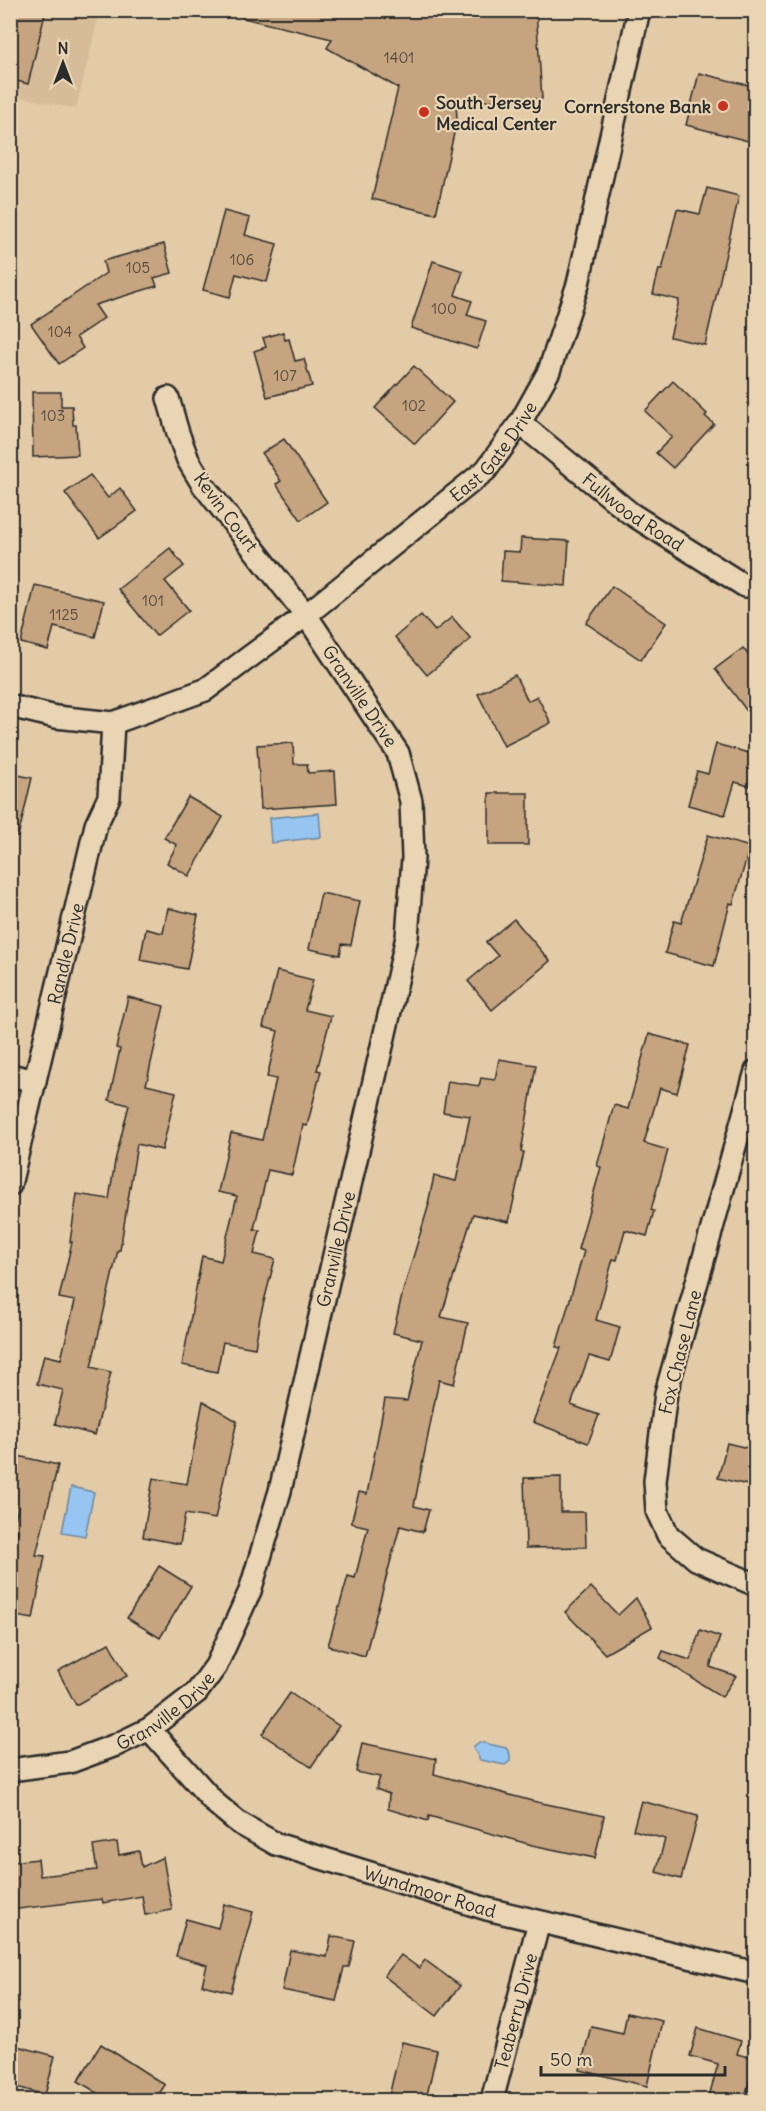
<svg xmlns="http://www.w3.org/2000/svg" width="766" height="2111" viewBox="0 0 766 2111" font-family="Delius,sans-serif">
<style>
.built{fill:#d7bc99}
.water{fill:#96c5f1;stroke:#6b87a2;stroke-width:1.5}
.building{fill:#c5a47f;stroke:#2b2b2b;stroke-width:1.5}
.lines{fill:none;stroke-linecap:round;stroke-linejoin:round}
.street-casing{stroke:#2b2b2b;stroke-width:26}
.street{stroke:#e9d5b3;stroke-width:21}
.poi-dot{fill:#c8321e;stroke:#e9d5b3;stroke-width:2}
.labels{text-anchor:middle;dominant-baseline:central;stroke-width:4.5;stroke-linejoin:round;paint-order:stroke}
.number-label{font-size:15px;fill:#524940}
.poi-label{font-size:18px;font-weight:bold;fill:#2b2b2b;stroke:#e9d5b3;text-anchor:start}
.street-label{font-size:18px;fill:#2b2b2b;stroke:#e9d5b3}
</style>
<rect width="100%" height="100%" fill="#e4cba7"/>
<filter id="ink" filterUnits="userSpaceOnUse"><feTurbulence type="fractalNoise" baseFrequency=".0167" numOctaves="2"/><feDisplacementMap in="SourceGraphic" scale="12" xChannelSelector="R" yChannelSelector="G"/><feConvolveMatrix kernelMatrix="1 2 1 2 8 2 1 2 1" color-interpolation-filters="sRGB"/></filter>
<g filter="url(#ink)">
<!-- built -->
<path class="built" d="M 11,11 L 100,11 L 76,109 L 11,95 Z"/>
<!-- water -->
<g class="water">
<path d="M 319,813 L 321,837 L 271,843 L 269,818 Z"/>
<path d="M 71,1487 L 94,1492 L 85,1536 L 62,1532 Z"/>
<path d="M 479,1742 L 506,1748 L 510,1754 L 510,1761 L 505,1765 L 480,1760 L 473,1747 Z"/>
</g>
<!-- building -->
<g class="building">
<path d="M 10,10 L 46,10 L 28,84 L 10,79 Z"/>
<path d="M 244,10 L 536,10 L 542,99 L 456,102 L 457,120 L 436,214 L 372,199 L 398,88 L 327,48 L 332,39 L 243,18 Z"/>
<path d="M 699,73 L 756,87 L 756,143 L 686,125 Z"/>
<path d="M 707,188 L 739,196 L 705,345 L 670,337 L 679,300 L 653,294 L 659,269 L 662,270 L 677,209 L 700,214 Z"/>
<path d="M 224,211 L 250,218 L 245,235 L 277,244 L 267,282 L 236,274 L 230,297 L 203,290 Z"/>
<path d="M 164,244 L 172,273 L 154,278 L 157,286 L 95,305 L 104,318 L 76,337 L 83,348 L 59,364 L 31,324 L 106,273 L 103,261 Z"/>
<path d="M 433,261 L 463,271 L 455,295 L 472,301 L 467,315 L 486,321 L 477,349 L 411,328 Z"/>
<path d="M 283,332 L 285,340 L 289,339 L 295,361 L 304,359 L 312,386 L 267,397 L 254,351 L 266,347 L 263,338 Z"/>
<path d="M 414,366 L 453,402 L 415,444 L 375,408 Z"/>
<path d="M 673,381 L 707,414 L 705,416 L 714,424 L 673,468 L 656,453 L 672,437 L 645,411 Z"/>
<path d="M 32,392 L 61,392 L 61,406 L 72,406 L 73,425 L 76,425 L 78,455 L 33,457 Z"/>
<path d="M 284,439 L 327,502 L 301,520 L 276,484 L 281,481 L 262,453 Z"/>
<path d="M 90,475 L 108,498 L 120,488 L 137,511 L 99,538 L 65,493 Z"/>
<path d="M 521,538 L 569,541 L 566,586 L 501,581 L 503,551 L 520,552 Z"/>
<path d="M 170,548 L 184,566 L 165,581 L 189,610 L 156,636 L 118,589 Z"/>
<path d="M 35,585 L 104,601 L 95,637 L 54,627 L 48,650 L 21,643 Z"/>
<path d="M 612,586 L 666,623 L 641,660 L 586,623 Z"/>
<path d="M 421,615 L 435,631 L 452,617 L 471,639 L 427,675 L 395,637 Z"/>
<path d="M 743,648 L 756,665 L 756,723 L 715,669 Z"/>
<path d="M 515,675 L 528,701 L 537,696 L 551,723 L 504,746 L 478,694 Z"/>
<path d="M 293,743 L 294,764 L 307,764 L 308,773 L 335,771 L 337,804 L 261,809 L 257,745 Z"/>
<path d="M 716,744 L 756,755 L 756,788 L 735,782 L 725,815 L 688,805 L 697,771 L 708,774 Z"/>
<path d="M 10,773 L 32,778 L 18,837 L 10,836 Z"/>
<rect x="489" y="793" width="39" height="52"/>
<path d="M 188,797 L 223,817 L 189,876 L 167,863 L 177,845 L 164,838 Z"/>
<path d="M 708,835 L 750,847 L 733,904 L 730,903 L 714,966 L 665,953 L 674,921 L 681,923 Z"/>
<path d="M 321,893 L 360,901 L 351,945 L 342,944 L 340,955 L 309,949 Z"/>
<path d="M 168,908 L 198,915 L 187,969 L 140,960 L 146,929 L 163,933 Z"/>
<path d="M 514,919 L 550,961 L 492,1010 L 468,981 L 498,956 L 486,942 Z"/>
<path d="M 277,971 L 313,980 L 305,1010 L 331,1016 L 317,1070 L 321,1071 L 307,1126 L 303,1125 L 292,1175 L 268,1170 L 254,1229 L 260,1230 L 254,1254 L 275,1259 L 260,1317 L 255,1348 L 223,1342 L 217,1372 L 182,1365 L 202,1256 L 221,1261 L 237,1196 L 218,1192 L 231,1133 L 262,1140 L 276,1079 L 267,1077 L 278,1031 L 263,1027 Z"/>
<path d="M 128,997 L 164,1006 L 146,1085 L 176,1092 L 162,1150 L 137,1144 L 120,1250 L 118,1250 L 91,1367 L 111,1372 L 95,1435 L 55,1424 L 63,1390 L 37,1384 L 44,1355 L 61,1359 L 75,1301 L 59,1298 L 72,1242 L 70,1242 L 77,1194 L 109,1199 L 115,1161 L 129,1105 L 109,1100 L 120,1049 L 116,1048 Z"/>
<path d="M 649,1034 L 690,1045 L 677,1093 L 660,1088 L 644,1143 L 668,1150 L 651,1210 L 654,1211 L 647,1236 L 625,1230 L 617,1260 L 613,1259 L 596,1320 L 620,1327 L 610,1362 L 589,1356 L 571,1405 L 599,1415 L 588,1443 L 533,1422 L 561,1348 L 556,1347 L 584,1251 L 578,1249 L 601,1167 L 597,1166 L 614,1105 L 628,1109 Z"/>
<path d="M 499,1059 L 536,1065 L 521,1152 L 524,1152 L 509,1222 L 473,1214 L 441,1317 L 468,1323 L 454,1384 L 439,1380 L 414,1506 L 429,1510 L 423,1532 L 400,1526 L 365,1656 L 328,1646 L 348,1576 L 355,1578 L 368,1527 L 351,1523 L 359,1492 L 367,1494 L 385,1399 L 407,1401 L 422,1340 L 393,1333 L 403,1291 L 429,1204 L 428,1204 L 434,1176 L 456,1181 L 470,1116 L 443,1112 L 448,1081 L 479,1086 L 481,1078 L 495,1080 Z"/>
<path d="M 203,1401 L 237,1421 L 215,1519 L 185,1514 L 180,1544 L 143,1537 L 153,1478 L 187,1484 Z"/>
<path d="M 727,1443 L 756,1450 L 756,1487 L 718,1478 Z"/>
<path d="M 18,1456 L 58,1465 L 36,1555 L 45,1556 L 33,1619 L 10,1615 L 10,1570 L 18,1530 L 13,1529 L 18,1506 L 10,1504 L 10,1490 Z"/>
<path d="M 561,1477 L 561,1512 L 585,1512 L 586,1547 L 526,1548 L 524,1478 Z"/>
<path d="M 159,1566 L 191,1586 L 160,1638 L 127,1618 Z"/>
<path d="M 591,1587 L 618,1615 L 636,1598 L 652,1627 L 605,1654 L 565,1612 Z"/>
<path d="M 700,1630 L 720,1637 L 710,1667 L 736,1676 L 722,1697 L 660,1658 L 663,1651 L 690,1660 Z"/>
<path d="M 109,1643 L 127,1676 L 76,1705 L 58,1671 Z"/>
<path d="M 290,1693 L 339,1726 L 311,1767 L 262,1734 Z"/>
<path d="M 362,1743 L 436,1759 L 434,1774 L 532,1801 L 604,1816 L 595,1858 L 532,1845 L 429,1816 L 428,1821 L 388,1809 L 389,1794 L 376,1789 L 380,1777 L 356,1772 Z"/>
<path d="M 641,1801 L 698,1816 L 681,1879 L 656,1872 L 665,1839 L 633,1830 Z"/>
<path d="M 117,1842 L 119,1855 L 139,1851 L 142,1867 L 163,1857 L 172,1910 L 145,1915 L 142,1896 L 103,1903 L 102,1899 L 10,1910 L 10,1862 L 38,1859 L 40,1876 L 97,1870 L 93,1846 Z"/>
<path d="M 224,1904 L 253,1912 L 231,1992 L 202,1985 L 207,1965 L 176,1956 L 186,1919 L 218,1928 Z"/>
<path d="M 331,1936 L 355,1941 L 349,1967 L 344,1967 L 336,2001 L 282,1990 L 290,1950 L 327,1957 Z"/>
<path d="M 401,1955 L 419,1968 L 425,1960 L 460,1986 L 437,2016 L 384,1976 Z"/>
<path d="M 627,2013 L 662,2021 L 647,2086 L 580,2070 L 591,2026 L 623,2033 Z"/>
<path d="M 698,2028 L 741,2041 L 737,2054 L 756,2059 L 744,2100 L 708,2100 L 718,2064 L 690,2056 Z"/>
<path d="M 402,2042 L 437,2050 L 426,2100 L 388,2100 Z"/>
<path d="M 10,2044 L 55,2056 L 45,2095 L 10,2085 Z"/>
<path d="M 101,2044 L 165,2085 L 155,2100 L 109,2100 L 78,2081 Z"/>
</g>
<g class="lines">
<defs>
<g id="street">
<path id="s1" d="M 520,423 L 630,513 L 745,586 L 756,585"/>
<path id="s2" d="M 10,706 L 56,717 L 113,723 L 205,690 L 306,615 L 486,470 L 520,423 L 549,371 L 578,284 L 639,10"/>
<path d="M 756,1071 L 666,1393 L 655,1481 L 657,1511 L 668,1535 L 696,1559 L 756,1585"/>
<path d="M 10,1075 L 35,1081"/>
<path id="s3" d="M 10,1185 L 96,825 L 109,797 L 113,723"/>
<path id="s4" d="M 149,1729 L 215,1803 L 239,1823 L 276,1844 L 487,1909 L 756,1973"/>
<path id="s5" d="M 10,1770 L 70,1762 L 116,1745 L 149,1729 L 197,1692 L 216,1666 L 250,1591 L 280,1491 L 407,937 L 413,858 L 411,801 L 398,753 L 306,615 L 203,485 L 188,460 L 178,433 L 168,398"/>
<path id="s6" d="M 492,2100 L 539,1922"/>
</g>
</defs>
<!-- street casing -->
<use href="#street" class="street-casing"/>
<!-- street -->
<use href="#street" class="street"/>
</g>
</g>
<!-- markers -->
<g class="poi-dot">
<circle cx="723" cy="106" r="6"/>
<circle cx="424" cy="112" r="6"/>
</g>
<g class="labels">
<!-- number labels -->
<g class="number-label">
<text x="399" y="57">1401</text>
<text x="242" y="259">106</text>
<text x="138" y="267">105</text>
<text x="444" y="308">100</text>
<text x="60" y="331">104</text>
<text x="285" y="375">107</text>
<text x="414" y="405">102</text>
<text x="53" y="415">103</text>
<text x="153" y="600">101</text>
<text x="64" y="614">1125</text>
</g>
<!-- poi labels -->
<g class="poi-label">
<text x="436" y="102">South Jersey<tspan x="436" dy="21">Medical Center</tspan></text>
<text x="711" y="106" text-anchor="end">Cornerstone Bank</text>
</g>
<!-- street labels -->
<g class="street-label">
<text stroke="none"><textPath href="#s2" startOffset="578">East Gate Drive</textPath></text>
<text stroke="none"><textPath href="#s1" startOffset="144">Fullwood Road</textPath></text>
<text transform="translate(226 512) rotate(53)">Kevin Court</text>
<text transform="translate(360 696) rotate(56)">Granville Drive</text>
<text stroke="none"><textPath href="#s3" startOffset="238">Randle Drive</textPath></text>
<text stroke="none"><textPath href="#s5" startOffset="674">Granville Drive</textPath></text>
<text transform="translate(680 1352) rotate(-76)">Fox Chase Lane</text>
<text stroke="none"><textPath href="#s5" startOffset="170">Granville Drive</textPath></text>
<text stroke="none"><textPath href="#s4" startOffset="334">Wyndmoor Road</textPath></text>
<text stroke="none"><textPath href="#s6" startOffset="92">Teaberry Drive</textPath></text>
</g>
</g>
<!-- margin -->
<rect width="766" height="2111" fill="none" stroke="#e9d5b3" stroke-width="36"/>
<rect x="18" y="18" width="730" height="2075" fill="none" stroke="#2b2b2b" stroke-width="2" filter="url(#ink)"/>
<!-- north arrow -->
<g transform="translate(63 63)" stroke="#e9d5b3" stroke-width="4.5" paint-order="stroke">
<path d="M0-4.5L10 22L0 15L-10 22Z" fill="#2b2b2b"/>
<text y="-9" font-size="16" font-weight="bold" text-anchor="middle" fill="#2b2b2b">N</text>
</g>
<!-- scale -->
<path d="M541 2066v9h184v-9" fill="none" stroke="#2b2b2b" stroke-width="3"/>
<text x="550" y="2066" font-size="18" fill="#2b2b2b" stroke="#e9d5b3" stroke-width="4.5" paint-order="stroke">50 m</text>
</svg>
